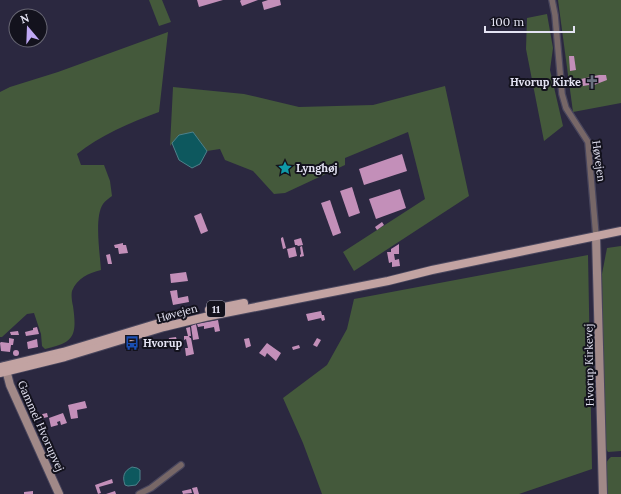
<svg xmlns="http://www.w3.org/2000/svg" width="621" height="494" viewBox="0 0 621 494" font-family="Lora,serif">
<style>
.green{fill:#44593b}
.water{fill:#0d585e;stroke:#4e828b}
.building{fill:#c38fb9}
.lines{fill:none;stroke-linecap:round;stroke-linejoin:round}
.street-casing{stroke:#49465d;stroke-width:8}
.secondary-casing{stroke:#49465d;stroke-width:10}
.primary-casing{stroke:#49465d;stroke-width:10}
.street{stroke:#776767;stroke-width:5.5}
.secondary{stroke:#a18988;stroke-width:8}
.primary{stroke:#c2a3a2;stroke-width:8}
.labels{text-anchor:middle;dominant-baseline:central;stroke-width:4;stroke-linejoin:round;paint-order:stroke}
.shield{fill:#13121d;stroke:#a5a4b3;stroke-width:1}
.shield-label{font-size:10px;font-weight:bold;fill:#e4e3f3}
.poi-label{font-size:11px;font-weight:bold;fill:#e4e3f3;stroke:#13121d;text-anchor:start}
.street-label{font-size:11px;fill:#e4e3f3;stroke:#13121d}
</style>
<rect width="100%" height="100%" fill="#2b2840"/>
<!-- green -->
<g class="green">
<path d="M 149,0 L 162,0 L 171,22 L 159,26 Z"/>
<path d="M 558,0 L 621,0 L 621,103 L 573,112 Z"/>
<path d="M 547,14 L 553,48 L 550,70 L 563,126 L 544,141 L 526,49 L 527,18 Z"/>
<path d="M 168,32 L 159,112 C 131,122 99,136 77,154 L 81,165 L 104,165 L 110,181 L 112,196 C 109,198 105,201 103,204 C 94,217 100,254 101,270 C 89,273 77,278 72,291 C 71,295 72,302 73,306 C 77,335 75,343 45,349 L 42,346 L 41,334 L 34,313 L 27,314 L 2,337 L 0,337 L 0,92 L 10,87 L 58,72 Z"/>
<path d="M 445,86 L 469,196 L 354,271 L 343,252 L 425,199 L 408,132 L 345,158 L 345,165 L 285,193 L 274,194 L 253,171 L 225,160 L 220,149 L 207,151 L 193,132 L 179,135 L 170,146 L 173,87 L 244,94 L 299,107 L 373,105 Z"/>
<path d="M 621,246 L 621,451 L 608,452 L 605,447 L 602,274 L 607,248 Z"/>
<path d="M 588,255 L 592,469 L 519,494 L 322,494 L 303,443 L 283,398 L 327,365 L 347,329 L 354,299 Z"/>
<path d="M 611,457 L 621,457 L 621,494 L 606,494 C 606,483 601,464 611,457 Z"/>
</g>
<!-- water -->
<g class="water">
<path d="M 193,132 L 207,151 L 200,164 L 192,168 L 179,160 L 172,143 L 179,135 Z"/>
<path d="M 132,467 L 137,468 L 140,470 L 140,480 L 136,485 L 128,486 L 125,485 C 122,476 124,471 132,467 Z"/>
</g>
<!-- building -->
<g class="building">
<path d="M 197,0 L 223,0 L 199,7 Z"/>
<path d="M 241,0 L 258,0 L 242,6 L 240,1 Z"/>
<path d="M 268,0 L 280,0 L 281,5 L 264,10 L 262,2 Z"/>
<path d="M 569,56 L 574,56 L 576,70 L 570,71 Z"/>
<path d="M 599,75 L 606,75 L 607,80 L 594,85 L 594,88 L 590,89 L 589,85 L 583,86 L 581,79 Z"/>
<path d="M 402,154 L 407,171 L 364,185 L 359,169 Z"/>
<path d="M 352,187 L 360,213 L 349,217 L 340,191 Z"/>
<path d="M 400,189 L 406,208 L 376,219 L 369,199 Z"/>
<path d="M 330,200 L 341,233 L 333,236 L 321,203 Z"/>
<path d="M 201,213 L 208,231 L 201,234 L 194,216 Z"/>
<path d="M 382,222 L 384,225 L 377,230 L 375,227 Z"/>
<path d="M 283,237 L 286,248 L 283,249 L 281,240 L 281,238 Z"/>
<path d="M 301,238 L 303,245 L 298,246 L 297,245 L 295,245 L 294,240 Z"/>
<path d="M 123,243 L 123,245 L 126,245 L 128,253 L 119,254 L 118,248 L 115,248 L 114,245 Z"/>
<path d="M 399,244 L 399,254 L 394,254 L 395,260 L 399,259 L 400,266 L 392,267 L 392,262 L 389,263 L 387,252 L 391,252 L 391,249 Z"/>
<path d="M 302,246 L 304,256 L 300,257 L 300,255 L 301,254 L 300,247 Z"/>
<path d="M 295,247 L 297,256 L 289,258 L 287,249 Z"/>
<path d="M 110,254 L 112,264 L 108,264 L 106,255 Z"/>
<path d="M 186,272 L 188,281 L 171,283 L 170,274 Z"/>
<path d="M 177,290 L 178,298 L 188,296 L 189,302 L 173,305 L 170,291 Z"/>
<path d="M 321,311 L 322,315 L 324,315 L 325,320 L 322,321 L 321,318 L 308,321 L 306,314 Z"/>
<path d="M 218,320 L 220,331 L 215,332 L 214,327 L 204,329 L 204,326 L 198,327 L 197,324 Z"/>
<path d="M 196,324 L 199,339 L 193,340 L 191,326 Z"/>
<path d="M 37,327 L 39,334 L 26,336 L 25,332 L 33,330 L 33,328 Z"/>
<path d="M 190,327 L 191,336 L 189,336 L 190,338 L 191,338 L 194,354 L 186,356 L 185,348 L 188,348 L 186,339 L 184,340 L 184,336 L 188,336 L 186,328 Z"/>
<path d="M 18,331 L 19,335 L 11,335 L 10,332 Z"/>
<path d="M 176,337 L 179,348 L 171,349 L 170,343 L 168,344 L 169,338 Z"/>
<path d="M 9,338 L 14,339 L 13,345 L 11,345 L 10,352 L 1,351 L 0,343 L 1,342 L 9,343 Z"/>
<path d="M 249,338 L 251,346 L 246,348 L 244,339 Z"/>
<path d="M 317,338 L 321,340 L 317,347 L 313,345 Z"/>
<path d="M 37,339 L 38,347 L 28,349 L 27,342 Z"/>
<path d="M 267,343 L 281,353 L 276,361 L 267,353 L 265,357 L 259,353 Z"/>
<path d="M 299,345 L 300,348 L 293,350 L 292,347 Z"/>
<circle cx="16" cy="353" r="3"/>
<path d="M 85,401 L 87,408 L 77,410 L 78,418 L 71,419 L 68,405 Z"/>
<path d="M 47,413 L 48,417 L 39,419 L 38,415 Z"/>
<path d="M 63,413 L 67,423 L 61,425 L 60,421 L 57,422 L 58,425 L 51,427 L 49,418 Z"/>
<path d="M 112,479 L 113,483 L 99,487 L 101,493 L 98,494 L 95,485 Z"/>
<path d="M 197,487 L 199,494 L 194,494 L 192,488 Z"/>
<path d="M 191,489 L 192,493 L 183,494 L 182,491 Z"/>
<path d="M 33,491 L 33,494 L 24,494 L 24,492 Z"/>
<path d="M 115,491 L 116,494 L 106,494 Z"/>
</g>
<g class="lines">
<defs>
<g id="street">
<path d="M 552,0 L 555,15 L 562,94 L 566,108 L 588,142 L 596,236"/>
<path d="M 139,494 L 151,488 L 181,465"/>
</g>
<g id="secondary">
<path d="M 596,236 L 603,494"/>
<path d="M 5,366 L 10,385 L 59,494"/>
</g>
<g id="primary">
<path d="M 209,310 L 244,303"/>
<path d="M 0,367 L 63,352 L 159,323"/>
<path d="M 0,373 L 65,357 L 164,327 L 205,317 L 388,281 L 432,270 L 621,231"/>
</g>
</defs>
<!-- street casing -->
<use href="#street" class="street-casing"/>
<!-- secondary casing -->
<use href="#secondary" class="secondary-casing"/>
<!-- primary casing -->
<use href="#primary" class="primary-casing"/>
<!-- street -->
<use href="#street" class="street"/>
<!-- secondary -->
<use href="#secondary" class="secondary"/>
<!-- primary -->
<use href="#primary" class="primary"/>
</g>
<!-- icons -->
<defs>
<symbol id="church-bare" viewBox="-9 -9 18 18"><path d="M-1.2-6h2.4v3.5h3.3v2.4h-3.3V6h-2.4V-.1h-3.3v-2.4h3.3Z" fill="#6b7280" stroke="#13121d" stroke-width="2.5" paint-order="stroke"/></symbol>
<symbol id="sight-bare" viewBox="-9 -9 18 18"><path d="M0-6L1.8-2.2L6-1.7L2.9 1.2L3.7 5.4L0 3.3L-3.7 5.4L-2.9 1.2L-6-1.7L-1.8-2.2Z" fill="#0f9aa8" stroke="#13121d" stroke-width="2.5" paint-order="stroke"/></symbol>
<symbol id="bus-bare" viewBox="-9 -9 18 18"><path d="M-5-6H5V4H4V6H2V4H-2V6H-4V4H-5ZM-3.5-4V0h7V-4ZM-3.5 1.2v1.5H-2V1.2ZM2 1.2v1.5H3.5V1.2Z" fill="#1a4fb4" stroke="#13121d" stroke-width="2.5" paint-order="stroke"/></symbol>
</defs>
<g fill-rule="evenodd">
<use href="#church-bare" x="582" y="72" width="20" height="20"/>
<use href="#sight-bare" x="275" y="158" width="20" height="20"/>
<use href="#bus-bare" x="122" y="333" width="20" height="20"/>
</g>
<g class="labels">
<!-- shield labels -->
<rect class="shield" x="207" y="301" width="18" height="16" rx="3"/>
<g class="shield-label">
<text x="216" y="309">11</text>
</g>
<!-- poi labels -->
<g class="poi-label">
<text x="581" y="82" text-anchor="end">Hvorup Kirke</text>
<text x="296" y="168">Lynghøj</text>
<text x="143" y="343">Hvorup</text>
</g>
<!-- street labels -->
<g class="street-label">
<text transform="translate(599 161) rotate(82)">Høvejen</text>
<text transform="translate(177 313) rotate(-15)">Høvejen</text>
<text transform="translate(589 365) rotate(-91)">Hvorup Kirkevej</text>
<text transform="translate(41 426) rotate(66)">Gammel Hvorupvej</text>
</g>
</g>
<!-- north arrow -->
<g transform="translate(28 28) rotate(341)"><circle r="19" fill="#13121d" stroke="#676673"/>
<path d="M0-3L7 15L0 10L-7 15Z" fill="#bfa8f4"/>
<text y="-6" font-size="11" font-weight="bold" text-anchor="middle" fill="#e4e3f3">N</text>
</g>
<!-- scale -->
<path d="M485 26v6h89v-6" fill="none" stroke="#e4e3f3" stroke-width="2"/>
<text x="491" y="26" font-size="12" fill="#e4e3f3" stroke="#13121d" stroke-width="3" paint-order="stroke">100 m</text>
</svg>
